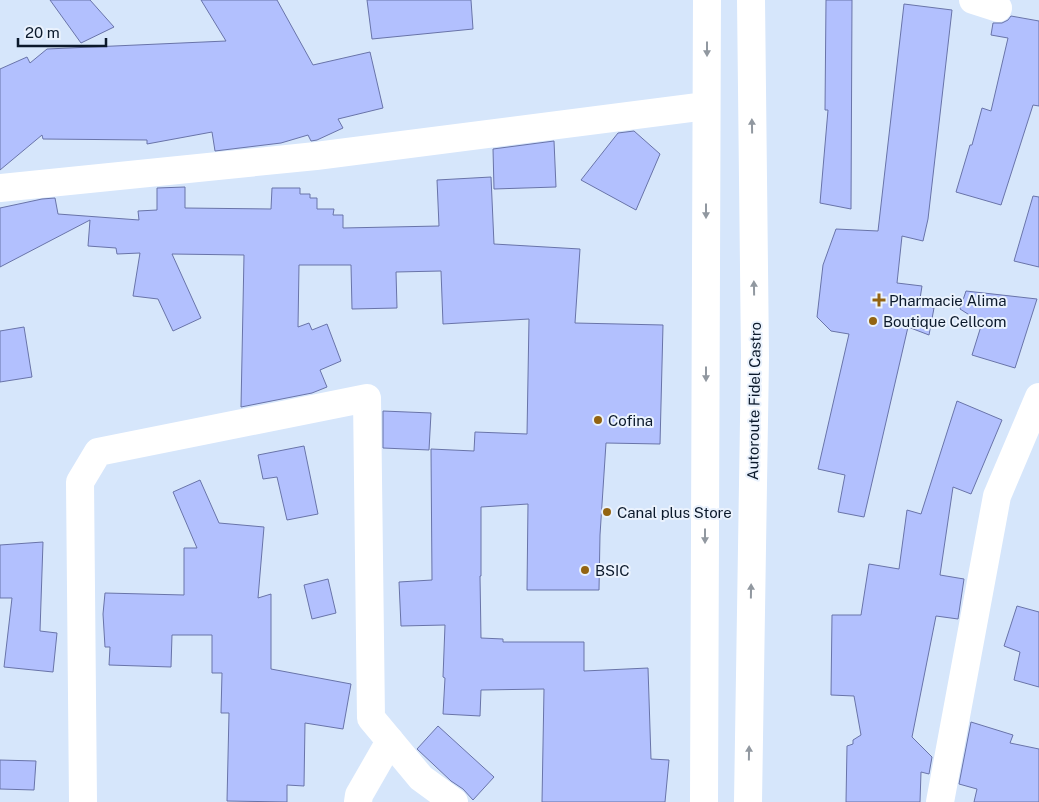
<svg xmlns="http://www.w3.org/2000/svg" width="1039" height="802" viewBox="0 0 1039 802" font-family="'Public Sans',sans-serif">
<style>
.building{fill:#b2c0fe;stroke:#6974a9}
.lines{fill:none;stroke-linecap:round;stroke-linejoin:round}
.street{stroke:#fff;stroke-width:28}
.highway{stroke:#fff;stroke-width:28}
.oneway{fill:#9198a0}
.poi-dot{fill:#936412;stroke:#eaf2fd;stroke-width:2}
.labels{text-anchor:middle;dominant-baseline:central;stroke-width:4;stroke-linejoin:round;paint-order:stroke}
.poi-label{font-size:15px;fill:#0b192b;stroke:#eaf2fd;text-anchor:start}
.street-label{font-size:15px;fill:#0b192b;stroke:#eaf2fd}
</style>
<rect width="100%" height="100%" fill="#d6e6fb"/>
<!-- building -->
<g class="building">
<path d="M 50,0 L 90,0 L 114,27 L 81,43 Z"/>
<path d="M 201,0 L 277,0 L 313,65 L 370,52 L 383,108 L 338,119 L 343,128 L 317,140 L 311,141 L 308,135 L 281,143 L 215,151 L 212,132 L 147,144 L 147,140 L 43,139 L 42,135 L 0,170 L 0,69 L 27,57 L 30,63 L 47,49 L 226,41 Z"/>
<path d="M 367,0 L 471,0 L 473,29 L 372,39 Z"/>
<path d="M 826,0 L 852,0 L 851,209 L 820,203 L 828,110 L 825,110 Z"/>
<path d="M 904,4 L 952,10 L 928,219 L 923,241 L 902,236 L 897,283 L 922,286 L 919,305 L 934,308 L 929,335 L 908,327 L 864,517 L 838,512 L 845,475 L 818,469 L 849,334 L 831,331 L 817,317 L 823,265 L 836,229 L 878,231 Z"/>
<path d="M 1011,16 L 1039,21 L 1039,106 L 1033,105 L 1001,205 L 956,192 L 970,145 L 972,145 L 982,108 L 991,111 L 1008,38 L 991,35 L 993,23 L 1002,23 L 1008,20 Z"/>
<path d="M 634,131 L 660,154 L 636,210 L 581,180 L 618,133 Z"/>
<path d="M 554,141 L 556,187 L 494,189 L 493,149 Z"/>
<path d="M 491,177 L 494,244 L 580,249 L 575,323 L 663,325 L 660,444 L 606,443 L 600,535 L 599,590 L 527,590 L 528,504 L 481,507 L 481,576 L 480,576 L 481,638 L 503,639 L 503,642 L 584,642 L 584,671 L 648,668 L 651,759 L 669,760 L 665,802 L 542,802 L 544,689 L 481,690 L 480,716 L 443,714 L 445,678 L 443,677 L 445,625 L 401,626 L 399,582 L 432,580 L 431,449 L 474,451 L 475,432 L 527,434 L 529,319 L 443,324 L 441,271 L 396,272 L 397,308 L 352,309 L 351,265 L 299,265 L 298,327 L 309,323 L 312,330 L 327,324 L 341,361 L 320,370 L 327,387 L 312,393 L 241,407 L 244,255 L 172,254 L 201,318 L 173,331 L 158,299 L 133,296 L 140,253 L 117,254 L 116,248 L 88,246 L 90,220 L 0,267 L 0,208 L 42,199 L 55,198 L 58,214 L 139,220 L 138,211 L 157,210 L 157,188 L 185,187 L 185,208 L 271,209 L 272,188 L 300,188 L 300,194 L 310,194 L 310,198 L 317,198 L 317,209 L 334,209 L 333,215 L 343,215 L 343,228 L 439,226 L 437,180 Z"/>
<path d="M 1033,196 L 1039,197 L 1039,267 L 1014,261 Z"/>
<path d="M 966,291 L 1037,299 L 1015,368 L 972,355 L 982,323 L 960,309 Z"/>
<path d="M 24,327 L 32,377 L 0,382 L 0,331 Z"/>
<path d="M 957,401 L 1002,420 L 971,494 L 953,487 L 940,575 L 964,579 L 958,619 L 936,616 L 912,737 L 932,757 L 929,774 L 921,772 L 920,802 L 846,802 L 847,746 L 853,744 L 853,740 L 861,735 L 854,696 L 831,695 L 832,615 L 861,615 L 869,564 L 899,569 L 907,510 L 921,514 Z"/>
<path d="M 383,411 L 431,413 L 429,450 L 383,448 Z"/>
<path d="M 304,446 L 318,514 L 287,520 L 277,477 L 263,479 L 258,455 Z"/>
<path d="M 200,480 L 219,523 L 264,527 L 258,598 L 271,594 L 271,669 L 351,684 L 343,729 L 305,723 L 304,786 L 287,785 L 287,802 L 227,801 L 229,713 L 221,713 L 222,673 L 212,673 L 212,635 L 172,635 L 171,667 L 109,665 L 110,647 L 105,647 L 103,614 L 105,593 L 184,595 L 184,548 L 197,548 L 173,492 Z"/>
<path d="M 43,542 L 40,631 L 57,633 L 53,672 L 4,667 L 12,598 L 0,598 L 0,545 Z"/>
<path d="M 328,579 L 336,613 L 312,619 L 304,585 Z"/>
<path d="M 1017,606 L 1039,612 L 1039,687 L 1014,680 L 1020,652 L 1004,646 Z"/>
<path d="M 971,722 L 1013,735 L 1010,743 L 1039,749 L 1039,802 L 974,802 L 977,789 L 959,784 Z"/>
<path d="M 438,726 L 494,777 L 473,800 L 463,789 L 451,781 L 417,749 Z"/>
<path d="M 0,760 L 36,761 L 34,790 L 0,789 Z"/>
</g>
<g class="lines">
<!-- street -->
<g class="street">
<path d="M 973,0 L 998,8"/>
<path d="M 0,188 L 316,156 L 706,106"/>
<path d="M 83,802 L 80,482 L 98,452 L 367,398 L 371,718 L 421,778 L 454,802"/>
<path d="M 358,802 L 359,795 L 390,741"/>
<path d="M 940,802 L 997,496 L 1039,397"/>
</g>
<!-- highway -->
<g class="highway">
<path d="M 704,802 L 707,0"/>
<path d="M 748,802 L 755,357 L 751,0"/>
</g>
</g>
<!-- one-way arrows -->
<defs><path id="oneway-solid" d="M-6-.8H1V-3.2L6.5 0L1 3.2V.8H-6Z" transform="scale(1.25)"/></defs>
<g class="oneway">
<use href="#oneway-solid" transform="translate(707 49) rotate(90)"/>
<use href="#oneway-solid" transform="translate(752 126) rotate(-91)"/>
<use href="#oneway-solid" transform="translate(706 211) rotate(90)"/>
<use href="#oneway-solid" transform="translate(754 288) rotate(-91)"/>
<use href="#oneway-solid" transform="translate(706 374) rotate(90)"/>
<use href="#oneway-solid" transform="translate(705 536) rotate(90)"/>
<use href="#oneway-solid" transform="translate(751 591) rotate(-89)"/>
<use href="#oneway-solid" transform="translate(749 753) rotate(-89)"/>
</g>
<!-- markers -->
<g class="poi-dot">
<path d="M876.5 292.5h5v5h5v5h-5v5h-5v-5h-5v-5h5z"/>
<circle cx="873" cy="321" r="5"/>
<circle cx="598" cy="420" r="5"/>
<circle cx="607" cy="512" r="5"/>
<circle cx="585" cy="570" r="5"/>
</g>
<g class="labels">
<!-- poi labels -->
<g class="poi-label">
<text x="889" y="300">Pharmacie Alima</text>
<text x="883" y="321">Boutique Cellcom</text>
<text x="608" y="420">Cofina</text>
<text x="617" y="512">Canal plus Store</text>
<text x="595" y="570">BSIC</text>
</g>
<!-- street labels -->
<g class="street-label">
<text transform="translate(754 401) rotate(-89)">Autoroute Fidel Castro</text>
</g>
</g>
<!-- scale -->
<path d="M18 38v8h88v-8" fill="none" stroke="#0b192b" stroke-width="2.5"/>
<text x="25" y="38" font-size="15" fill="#0b192b" stroke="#eaf2fd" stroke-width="4" paint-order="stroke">20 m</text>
</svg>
